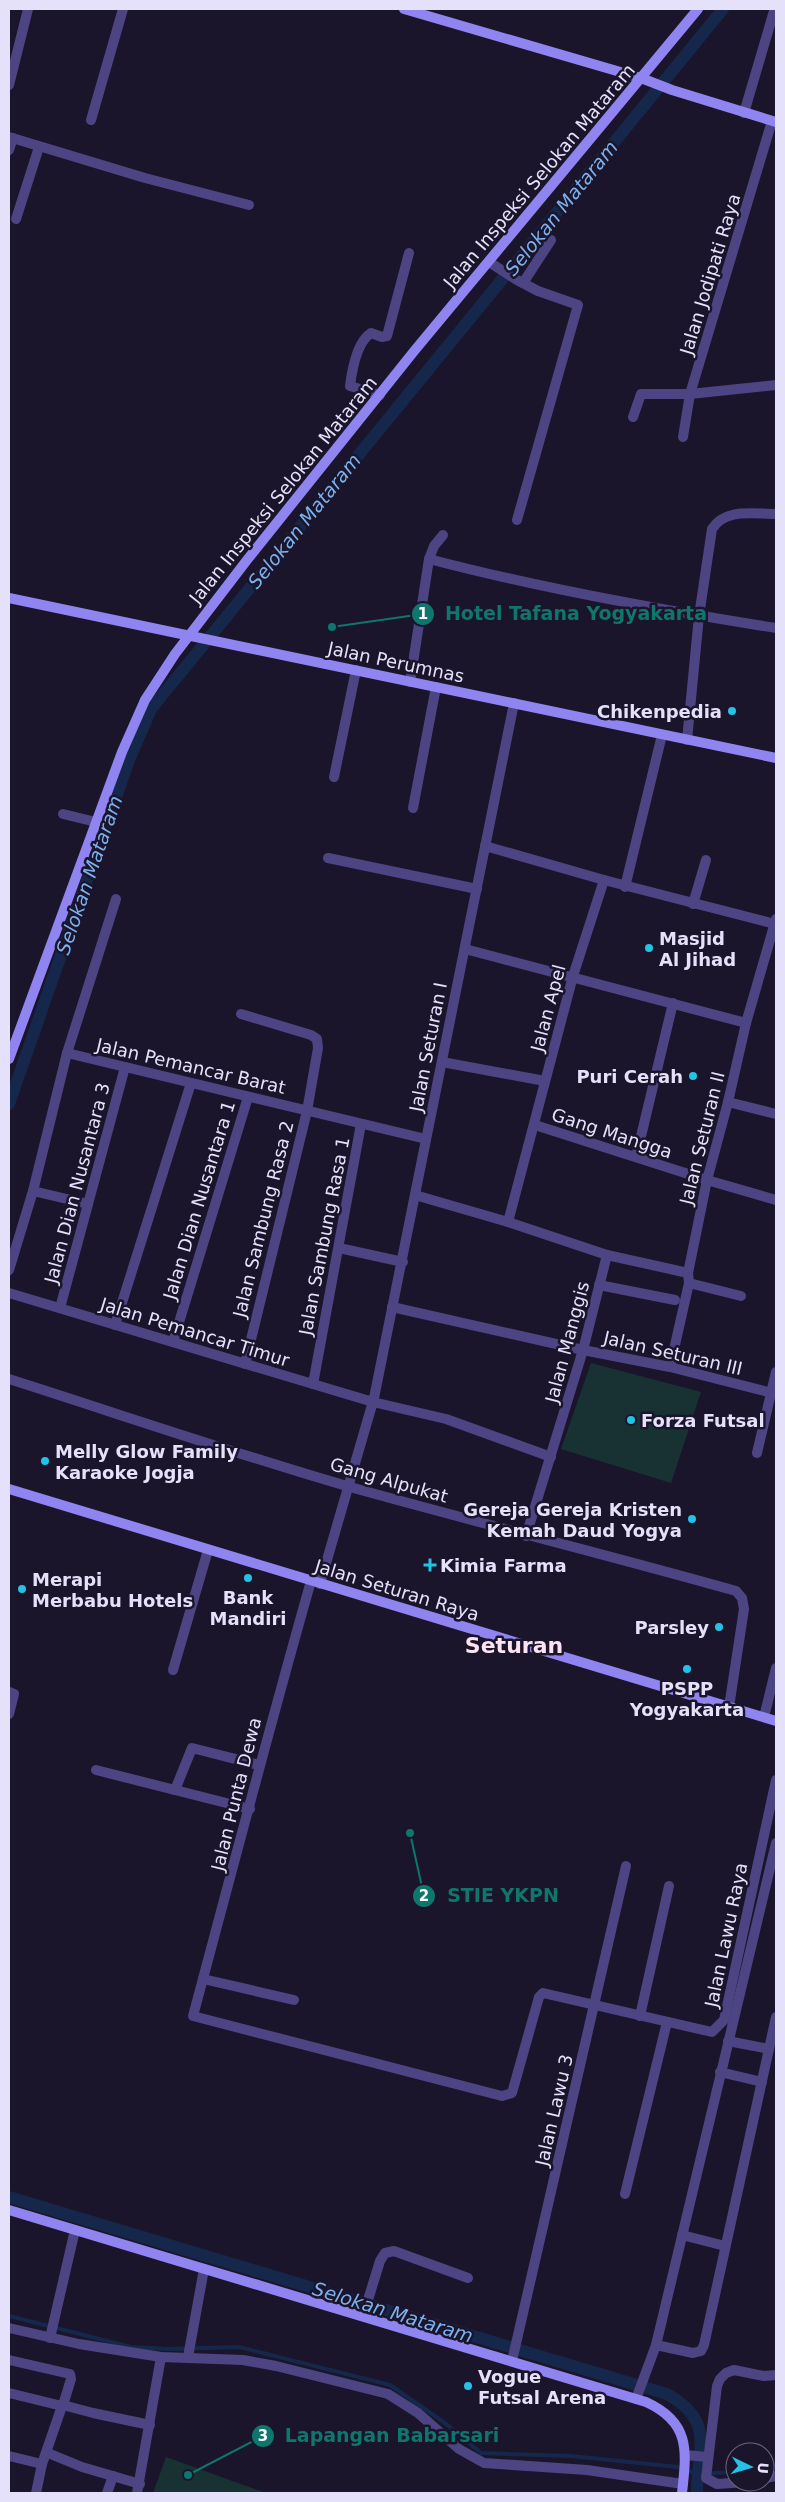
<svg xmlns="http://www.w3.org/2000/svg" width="785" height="2502" viewBox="0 0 785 2502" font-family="'DejaVu Sans',sans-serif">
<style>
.green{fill:#183233}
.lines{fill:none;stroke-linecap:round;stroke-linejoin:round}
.stream{stroke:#16274c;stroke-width:4}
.canal{stroke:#16274c;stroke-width:12}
.street{stroke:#4d4583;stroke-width:10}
.secondary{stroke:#8f84f0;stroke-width:10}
.poi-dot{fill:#24c3e5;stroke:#1a152a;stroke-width:2}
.labels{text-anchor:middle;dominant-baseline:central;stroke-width:5;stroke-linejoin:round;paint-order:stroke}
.street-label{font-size:18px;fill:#e6e1fb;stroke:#1a152a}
.poi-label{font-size:18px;font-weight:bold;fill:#e6e1fb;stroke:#1a152a;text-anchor:start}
.water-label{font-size:19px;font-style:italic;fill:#7cb1ef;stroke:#1a152a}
.district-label{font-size:22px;font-weight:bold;fill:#fce3f1;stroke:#1a152a}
.leader{fill:none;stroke:#0f766e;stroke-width:2}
.callout-dot{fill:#0f766e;stroke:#1a152a;stroke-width:2}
.mark-label{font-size:15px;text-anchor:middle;font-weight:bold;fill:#fff}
.callout-label{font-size:19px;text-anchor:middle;font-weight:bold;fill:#0f766e;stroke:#1a152a;stroke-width:5;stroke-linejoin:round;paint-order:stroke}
</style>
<rect width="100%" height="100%" fill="#1a152a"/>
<!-- green -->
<g class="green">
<path d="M 591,1363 L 701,1392 L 671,1483 L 561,1449 Z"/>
<path d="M 166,2457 L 266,2493 L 153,2493 Z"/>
</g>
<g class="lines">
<!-- stream -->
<g class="stream">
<path d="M 9,2316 L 131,2347 L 168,2349 L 239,2347 L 390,2385 L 445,2423 L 481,2453 L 571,2456 L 678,2467 L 697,2474 L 735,2472"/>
<path d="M 765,2467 L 776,2465"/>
</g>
<!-- canal -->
<g class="canal">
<path d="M 9,1104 L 129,760 L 151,709 L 723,9"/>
<path d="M 9,2197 L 667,2394 C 716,2422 697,2447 697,2493"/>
</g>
<!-- street -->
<g class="street">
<path d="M 9,85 L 28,9"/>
<path d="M 744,113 L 774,11"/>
<path d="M 91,120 L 123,9"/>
<path d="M 9,137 L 145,178 L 249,205"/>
<path d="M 9,150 L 13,138"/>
<path d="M 16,219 L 39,147"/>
<path d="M 489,262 L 517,280 L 538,291 L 578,305 L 517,520"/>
<path d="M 523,283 L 551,240"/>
<path d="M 380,395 L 350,386 C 352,370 357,342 371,333 L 382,337 L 387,336 L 409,253"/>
<path d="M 633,417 L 641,394 L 690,394 L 776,385"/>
<path d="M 683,437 L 690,394 L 772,121"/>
<path d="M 429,559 C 543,589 660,610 776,628"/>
<path d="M 410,682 L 429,559 L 434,546 L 443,535"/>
<path d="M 687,740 L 699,616 L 712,529 C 725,508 752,514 776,514"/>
<path d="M 334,777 L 356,670"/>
<path d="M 413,808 L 436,687"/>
<path d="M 63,814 L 96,822"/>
<path d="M 485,846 L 604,880"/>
<path d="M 328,858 L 477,889"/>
<path d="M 625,887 L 662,735"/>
<path d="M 693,904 L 706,860"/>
<path d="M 465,949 L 746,1023"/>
<path d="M 241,1014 L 311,1035 L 317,1039 L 318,1048 L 307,1111 L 245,1364"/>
<path d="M 67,1053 L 426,1139"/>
<path d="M 442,1062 L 545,1081"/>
<path d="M 728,1102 L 776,1114"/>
<path d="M 535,1125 L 707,1180 L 776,1200"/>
<path d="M 636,1157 L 673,1003"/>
<path d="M 33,1191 L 88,1204"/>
<path d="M 415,1195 L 508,1222 L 573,976 L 604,880 L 775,924"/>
<path d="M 508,1222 L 607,1255 L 688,1273"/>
<path d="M 339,1248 L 403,1262"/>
<path d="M 9,1270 L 33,1191 L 67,1053 L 116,899"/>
<path d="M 689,1283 L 741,1296"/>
<path d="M 599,1285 L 675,1300"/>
<path d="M 9,1293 L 373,1402 L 446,1419 L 551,1457"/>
<path d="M 392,1307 L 583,1350 L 670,1367 L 772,1393"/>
<path d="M 60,1308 L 125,1067"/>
<path d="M 115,1325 L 191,1083"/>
<path d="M 173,1342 L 248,1097"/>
<path d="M 670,1367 L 689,1283 L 688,1273 L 707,1180 L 728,1102 L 746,1023 L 776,919"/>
<path d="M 9,1379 C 122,1415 236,1454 350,1487 C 479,1523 608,1555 736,1591 L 742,1598 L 744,1609 L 729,1707"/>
<path d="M 313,1384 L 361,1124"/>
<path d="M 757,1453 L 776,1372"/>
<path d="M 526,1536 L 583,1350 L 607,1255"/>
<path d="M 311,1581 C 270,1725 232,1871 193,2016 L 502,2096 L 512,2093 L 539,1997 L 543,1993 L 712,2032 L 724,2020 L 776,1780"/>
<path d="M 320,1584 L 374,1398 L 514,703"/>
<path d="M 173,1670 L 208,1550"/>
<path d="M 9,1692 L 14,1694 L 9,1714"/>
<path d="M 764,1717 L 776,1668"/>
<path d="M 96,1770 L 250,1809"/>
<path d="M 175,1790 L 192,1748 L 259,1765"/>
<path d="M 203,1979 L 294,2000"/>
<path d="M 640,2016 L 669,1886"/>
<path d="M 728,2041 L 769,2049"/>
<path d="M 720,2072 L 762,2082"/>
<path d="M 625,2194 L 667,2022"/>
<path d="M 682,2235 L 725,2246"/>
<path d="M 363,2316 L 380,2261 L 385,2253 L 394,2251 L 468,2278"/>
<path d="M 9,2328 L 79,2344 L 161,2357 L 243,2360 L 276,2366 L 388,2394 L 418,2413 L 459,2449 L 484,2463 L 587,2470 L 683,2484"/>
<path d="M 50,2338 L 75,2230"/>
<path d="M 656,2345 L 693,2353 L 701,2351 L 704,2345 L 776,2017"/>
<path d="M 188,2357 L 204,2269"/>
<path d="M 9,2360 L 70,2374 L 71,2379 L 63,2405 L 93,2413 L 150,2425"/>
<path d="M 512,2361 L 626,1866"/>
<path d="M 9,2393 L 62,2406 L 42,2464 L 36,2493"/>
<path d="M 636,2399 L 656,2345 L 776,1843"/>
<path d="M 48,2453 L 82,2467 L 140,2484"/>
<path d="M 685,2455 L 708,2457"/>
<path d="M 9,2456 L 42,2464"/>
<path d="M 765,2478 L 776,2476"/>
<path d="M 746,2482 L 717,2484 L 706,2478 L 717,2386 L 720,2379 L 726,2373 L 734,2370 L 764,2376 L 776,2375"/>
<path d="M 107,2493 L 113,2476"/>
<path d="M 137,2493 L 161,2357"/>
</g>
<!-- secondary -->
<g class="secondary">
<path d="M 404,9 L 641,78 L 672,90 L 776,122"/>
<path d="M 9,598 L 776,758"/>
<path d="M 9,1059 L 122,752 L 145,700 L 175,654 L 247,560 L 415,350 L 698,9"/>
<path d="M 9,1489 L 776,1721"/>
<path d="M 9,2210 L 646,2402 C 690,2422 687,2450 682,2493"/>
</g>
</g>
<!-- markers -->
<g class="poi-dot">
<circle cx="732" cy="711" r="5"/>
<circle cx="649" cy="948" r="5"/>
<circle cx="693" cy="1076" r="5"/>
<circle cx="631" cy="1420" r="5"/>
<circle cx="45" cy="1461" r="5"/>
<circle cx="692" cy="1519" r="5"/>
<path d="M427.5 1557.5h5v5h5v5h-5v5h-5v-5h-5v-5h5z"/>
<circle cx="248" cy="1578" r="5"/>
<circle cx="22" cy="1589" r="5"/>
<circle cx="719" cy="1627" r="5"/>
<circle cx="687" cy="1669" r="5"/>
<circle cx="468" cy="2386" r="5"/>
</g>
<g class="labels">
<!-- street labels -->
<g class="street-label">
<text transform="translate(539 176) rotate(-50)">Jalan Inspeksi Selokan Mataram</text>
<text transform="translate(710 274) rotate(-73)">Jalan Jodipati Raya</text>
<text transform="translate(283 490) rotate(-51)">Jalan Inspeksi Selokan Mataram</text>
<text transform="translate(396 662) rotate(12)">Jalan Perumnas</text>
<text transform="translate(548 1008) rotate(-75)">Jalan Apel</text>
<text transform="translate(428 1047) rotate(-79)">Jalan Seturan I</text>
<text transform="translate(191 1066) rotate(13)">Jalan Pemancar Barat</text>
<text transform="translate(612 1133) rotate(18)">Gang Mangga</text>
<text transform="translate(702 1138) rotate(-76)">Jalan Seturan II</text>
<text transform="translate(77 1183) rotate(-75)">Jalan Dian Nusantara 3</text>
<text transform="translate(199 1200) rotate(-73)">Jalan Dian Nusantara 1</text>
<text transform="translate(263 1219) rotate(-76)">Jalan Sambung Rasa 2</text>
<text transform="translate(324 1236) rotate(-79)">Jalan Sambung Rasa 1</text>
<text transform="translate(195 1332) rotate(17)">Jalan Pemancar Timur</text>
<text transform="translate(567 1342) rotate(-75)">Jalan Manggis</text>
<text transform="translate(673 1353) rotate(13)">Jalan Seturan III</text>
<text transform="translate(389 1480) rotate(16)">Gang Alpukat</text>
<text transform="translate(397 1590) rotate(17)">Jalan Seturan Raya</text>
<text transform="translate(236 1794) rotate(-76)">Jalan Punta Dewa</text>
<text transform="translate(726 1935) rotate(-78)">Jalan Lawu Raya</text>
<text transform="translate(554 2110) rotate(-77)">Jalan Lawu 3</text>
</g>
<!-- poi labels -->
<g class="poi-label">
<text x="722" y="711" text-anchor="end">Chikenpedia</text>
<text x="659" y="938">Masjid<tspan x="659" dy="21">Al Jihad</tspan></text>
<text x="683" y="1076" text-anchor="end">Puri Cerah</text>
<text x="641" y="1420">Forza Futsal</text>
<text x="55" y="1451">Melly Glow Family<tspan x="55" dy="21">Karaoke Jogja</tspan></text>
<text x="682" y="1509" text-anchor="end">Gereja Gereja Kristen<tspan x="682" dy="21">Kemah Daud Yogya</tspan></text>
<text x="440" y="1565">Kimia Farma</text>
<text x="32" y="1579">Merapi<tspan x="32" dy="21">Merbabu Hotels</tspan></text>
<text x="248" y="1597" text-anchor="middle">Bank<tspan x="248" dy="21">Mandiri</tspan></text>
<text x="709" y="1627" text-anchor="end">Parsley</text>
<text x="687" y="1688" text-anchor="middle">PSPP<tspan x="687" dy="21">Yogyakarta</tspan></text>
<text x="478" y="2376">Vogue<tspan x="478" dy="21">Futsal Arena</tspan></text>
</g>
<!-- water labels -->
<g class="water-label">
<text transform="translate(561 208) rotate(-51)">Selokan Mataram</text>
<text transform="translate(304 521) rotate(-51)">Selokan Mataram</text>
<text transform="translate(89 875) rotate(-71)">Selokan Mataram</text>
<text transform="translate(393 2312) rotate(17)">Selokan Mataram</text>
</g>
<!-- district labels -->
<g class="district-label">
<text x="514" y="1645">Seturan</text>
</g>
</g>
<!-- callouts -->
<path class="leader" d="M332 627L423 614M410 1833L424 1896M188 2475L263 2436"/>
<g class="callout-dot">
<circle cx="332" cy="627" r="5"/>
<circle cx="410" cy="1833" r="5"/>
<circle cx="188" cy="2475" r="5"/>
<circle cx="423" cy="614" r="12"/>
<circle cx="424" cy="1896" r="12"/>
<circle cx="263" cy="2436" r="12"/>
</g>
<g class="mark-label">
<text x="423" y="619">1</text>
<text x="424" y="1901">2</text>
<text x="263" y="2441">3</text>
</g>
<g class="callout-label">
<text x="576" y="620">Hotel Tafana Yogyakarta</text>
<text x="503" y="1902">STIE YKPN</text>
<text x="392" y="2442">Lapangan Babarsari</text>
</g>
<!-- border -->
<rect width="785" height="2502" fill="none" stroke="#e6e1fb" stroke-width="20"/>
<!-- north arrow -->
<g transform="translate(750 2467) rotate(95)"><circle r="24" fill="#1a152a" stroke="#6c677e"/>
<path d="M0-4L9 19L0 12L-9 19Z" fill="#24c3e5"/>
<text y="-8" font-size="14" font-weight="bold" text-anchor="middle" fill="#e6e1fb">U</text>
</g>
</svg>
